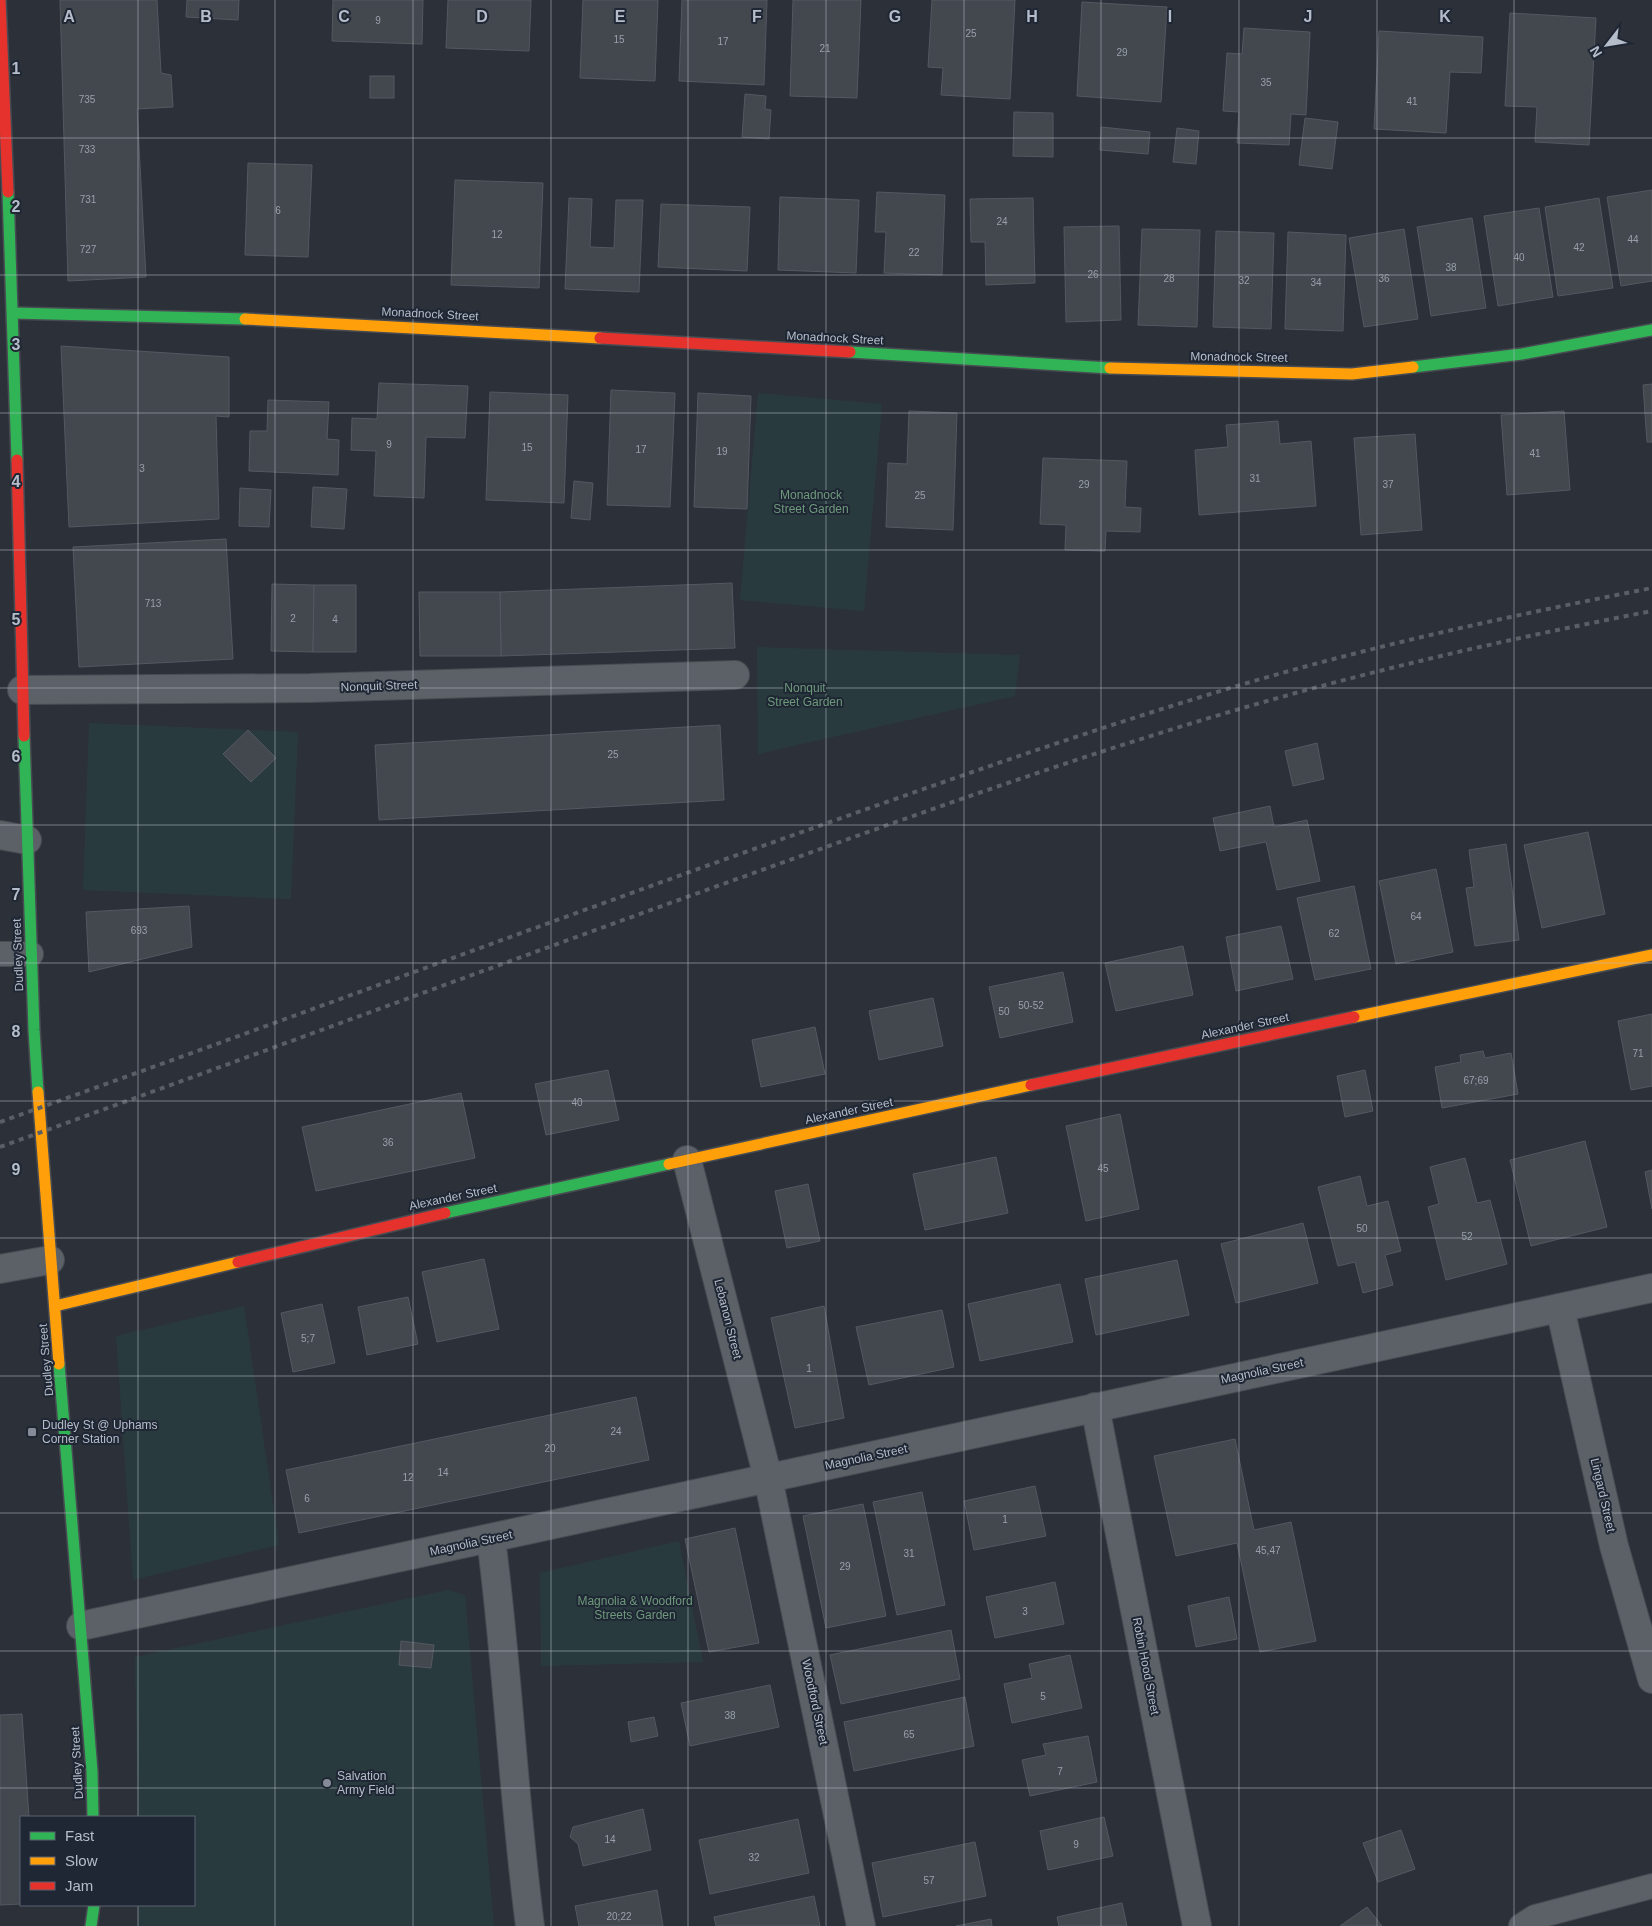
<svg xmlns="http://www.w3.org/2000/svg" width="1652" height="1926" viewBox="0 0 1652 1926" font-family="Arial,sans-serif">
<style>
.green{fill:#293a3f}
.building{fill:#43474e;stroke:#545861}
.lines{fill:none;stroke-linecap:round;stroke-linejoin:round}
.lane-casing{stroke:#484c52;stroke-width:26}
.street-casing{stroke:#484c52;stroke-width:30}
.fast-casing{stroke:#484c52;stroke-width:14}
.slow-casing{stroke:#484c52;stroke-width:14}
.jam-casing{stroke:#484c52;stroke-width:14}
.lane{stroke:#5c6067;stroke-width:24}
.street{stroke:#5c6067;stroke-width:28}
.fast{stroke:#30b455;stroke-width:11}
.slow{stroke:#ff9f0a;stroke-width:11}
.jam{stroke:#e5322d;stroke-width:11}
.rail{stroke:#5a5e65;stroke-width:4;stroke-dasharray:5 5;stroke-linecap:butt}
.grid{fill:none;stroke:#b6bdca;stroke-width:1;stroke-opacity:0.55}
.poi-dot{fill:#868c97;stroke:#1f2734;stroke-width:2}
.labels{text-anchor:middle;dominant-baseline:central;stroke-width:4;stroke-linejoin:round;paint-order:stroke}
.number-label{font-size:10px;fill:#99a0ab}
.street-label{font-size:12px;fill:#b6bdca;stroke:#1f2734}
.park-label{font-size:12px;fill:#6e9a7b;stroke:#1f2734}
.poi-label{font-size:12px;fill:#b6bdca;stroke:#1f2734;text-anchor:start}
.grid-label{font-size:16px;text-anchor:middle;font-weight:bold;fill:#b6bdca;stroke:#1f2734;stroke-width:4;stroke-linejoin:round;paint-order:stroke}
</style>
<rect width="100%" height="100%" fill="#2c3039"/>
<!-- green -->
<g class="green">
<path d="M 758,393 L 882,404 L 864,611 L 740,600 Z"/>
<path d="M 757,647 L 1020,655 L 1015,696 L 758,754 Z"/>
<path d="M 89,723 L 298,732 L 291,899 L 83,890 Z"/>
<path d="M 244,1306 L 279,1545 L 133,1580 L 116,1336 Z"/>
<path d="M 679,1541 L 703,1662 L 541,1666 L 540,1573 Z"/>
<path d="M 448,1590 L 465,1595 L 494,1926 L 138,1926 L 138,1905 L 194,1905 L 194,1817 L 138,1817 L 135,1657 Z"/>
</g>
<!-- building -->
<g class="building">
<path d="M 60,0 L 157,0 L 161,73 L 171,75 L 173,107 L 137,109 L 146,277 L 68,281 Z"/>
<path d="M 187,0 L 239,0 L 238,20 L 186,17 Z"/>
<path d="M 333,0 L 423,0 L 422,44 L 332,41 Z"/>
<path d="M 448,0 L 531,0 L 529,51 L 446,48 Z"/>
<path d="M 583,0 L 658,0 L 655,81 L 580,78 Z"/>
<path d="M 682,0 L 767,0 L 764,85 L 679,81 Z"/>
<path d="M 793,0 L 861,0 L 857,98 L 790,96 Z"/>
<path d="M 932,0 L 1015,0 L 1010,99 L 941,95 L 943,68 L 928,67 Z"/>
<path d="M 1082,2 L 1167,7 L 1161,102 L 1077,96 Z"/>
<path d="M 1510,13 L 1596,18 L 1589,145 L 1535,142 L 1537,107 L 1505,106 Z"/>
<path d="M 1244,28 L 1310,32 L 1306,115 L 1291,114 L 1289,145 L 1237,143 L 1239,112 L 1223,111 L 1227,53 L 1242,54 Z"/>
<path d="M 1379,31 L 1483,37 L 1481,73 L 1450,72 L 1446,133 L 1374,129 Z"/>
<rect x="370" y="76" width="24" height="22"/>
<path d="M 745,94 L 766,96 L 765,109 L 771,110 L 769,139 L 742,137 Z"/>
<path d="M 1014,112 L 1053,113 L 1053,157 L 1013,156 Z"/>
<path d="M 1305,118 L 1338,122 L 1332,169 L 1299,165 Z"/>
<path d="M 1101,127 L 1150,132 L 1148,154 L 1100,150 Z"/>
<path d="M 1177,128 L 1199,131 L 1196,164 L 1173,162 Z"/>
<path d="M 248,163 L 312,165 L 308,257 L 245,255 Z"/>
<path d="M 455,180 L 543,183 L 539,288 L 451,285 Z"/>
<path d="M 1652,190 L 1652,281 L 1621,286 L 1607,197 Z"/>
<path d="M 877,192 L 945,195 L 942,275 L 884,273 L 886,232 L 875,232 Z"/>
<path d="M 780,197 L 859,200 L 856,273 L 778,270 Z"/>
<path d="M 569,198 L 592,199 L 590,247 L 614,248 L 616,200 L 643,200 L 639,292 L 565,289 Z"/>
<path d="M 1033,198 L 1035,283 L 986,285 L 985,242 L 971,242 L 970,199 Z"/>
<path d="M 1599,198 L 1613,288 L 1558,296 L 1545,207 Z"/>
<path d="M 661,204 L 750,207 L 747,271 L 658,267 Z"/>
<path d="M 1539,208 L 1553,297 L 1498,306 L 1484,216 Z"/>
<path d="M 1472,218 L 1486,308 L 1431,316 L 1417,227 Z"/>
<path d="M 1119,226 L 1121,320 L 1066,322 L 1064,227 Z"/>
<path d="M 1142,229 L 1200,230 L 1197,327 L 1138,325 Z"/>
<path d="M 1404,229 L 1418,319 L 1364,327 L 1349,238 Z"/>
<path d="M 1216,231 L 1274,233 L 1271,329 L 1213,327 Z"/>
<path d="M 1288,232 L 1346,235 L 1343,331 L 1285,329 Z"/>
<path d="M 61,346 L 229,357 L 229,417 L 216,416 L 219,519 L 69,527 Z"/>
<path d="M 379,383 L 468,386 L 465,438 L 426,437 L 424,498 L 374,496 L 376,451 L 351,450 L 352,418 L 377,419 Z"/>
<path d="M 1652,384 L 1652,442 L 1647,442 L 1643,385 Z"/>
<path d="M 611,390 L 675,393 L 670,507 L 607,505 Z"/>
<path d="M 490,392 L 568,395 L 564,503 L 486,500 Z"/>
<path d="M 698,393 L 751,396 L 747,509 L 694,507 Z"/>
<path d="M 268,400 L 329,402 L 327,439 L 339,440 L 338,475 L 249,471 L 250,431 L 267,431 Z"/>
<path d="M 909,411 L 957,413 L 953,530 L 886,527 L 888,463 L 907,464 Z"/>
<path d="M 1564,411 L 1570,490 L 1507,495 L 1501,415 Z"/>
<path d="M 1278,421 L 1280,444 L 1311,441 L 1316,506 L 1199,515 L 1195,450 L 1228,447 L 1226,425 Z"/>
<path d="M 1415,434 L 1422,530 L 1361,535 L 1354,438 Z"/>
<path d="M 1043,458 L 1127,461 L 1125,507 L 1141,508 L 1140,532 L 1106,531 L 1105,551 L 1065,550 L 1066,525 L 1040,524 Z"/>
<path d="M 574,481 L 593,483 L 590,520 L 571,518 Z"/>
<path d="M 313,487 L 347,489 L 344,529 L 311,527 Z"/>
<path d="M 240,488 L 271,490 L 269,527 L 239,526 Z"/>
<path d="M 226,539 L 233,659 L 79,667 L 73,547 Z"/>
<path d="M 732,583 L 735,648 L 501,656 L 500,592 Z"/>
<path d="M 272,584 L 314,585 L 313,652 L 271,651 Z"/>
<path d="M 314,585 L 356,585 L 356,652 L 313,652 Z"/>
<path d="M 419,592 L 500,592 L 501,656 L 420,656 Z"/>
<path d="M 720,725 L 724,800 L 379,820 L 375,745 Z"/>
<path d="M 248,730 L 276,758 L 251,782 L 223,754 Z"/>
<path d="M 1317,743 L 1324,779 L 1293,786 L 1285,751 Z"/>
<path d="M 1270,806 L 1274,827 L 1307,820 L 1320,881 L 1277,890 L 1266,842 L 1220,851 L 1213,818 Z"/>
<path d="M 1588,832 L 1605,914 L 1542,928 L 1524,845 Z"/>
<path d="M 1506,844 L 1519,940 L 1475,946 L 1466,888 L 1474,887 L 1469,850 Z"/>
<path d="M 1436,869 L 1453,952 L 1396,964 L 1379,881 Z"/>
<path d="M 1354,886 L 1371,969 L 1315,980 L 1297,898 Z"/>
<path d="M 189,906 L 192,947 L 89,972 L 86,912 Z"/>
<path d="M 1281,926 L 1293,979 L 1236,991 L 1226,937 Z"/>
<path d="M 1183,946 L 1193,995 L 1116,1011 L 1105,963 Z"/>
<path d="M 1063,972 L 1073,1022 L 1000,1038 L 989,987 Z"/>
<path d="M 933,998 L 943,1046 L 879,1060 L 869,1011 Z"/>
<path d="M 1652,1014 L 1652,1086 L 1631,1090 L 1618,1021 Z"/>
<path d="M 815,1027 L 825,1074 L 761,1087 L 752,1040 Z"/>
<path d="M 1483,1051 L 1485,1058 L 1511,1053 L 1518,1094 L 1442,1108 L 1435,1067 L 1461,1062 L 1460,1055 Z"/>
<path d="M 608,1070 L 619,1120 L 546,1135 L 535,1084 Z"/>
<path d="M 1365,1070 L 1373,1111 L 1345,1117 L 1337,1076 Z"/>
<path d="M 461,1093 L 475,1158 L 316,1191 L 302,1127 Z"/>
<path d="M 1120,1114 L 1139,1209 L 1086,1221 L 1066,1126 Z"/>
<path d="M 1585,1141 L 1607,1227 L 1531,1246 L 1510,1160 Z"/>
<path d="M 996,1157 L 1008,1213 L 925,1230 L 913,1174 Z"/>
<path d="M 1465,1158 L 1477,1203 L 1490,1200 L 1507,1264 L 1446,1280 L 1428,1207 L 1439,1204 L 1430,1167 Z"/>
<path d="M 1652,1170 L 1652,1209 L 1645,1172 Z"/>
<path d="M 1360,1176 L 1367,1206 L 1388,1201 L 1401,1251 L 1385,1255 L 1393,1285 L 1363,1293 L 1355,1262 L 1338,1266 L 1318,1187 Z"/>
<path d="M 808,1184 L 820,1241 L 787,1248 L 775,1191 Z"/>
<path d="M 1303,1223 L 1318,1283 L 1236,1303 L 1221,1244 Z"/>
<path d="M 484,1259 L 499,1329 L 437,1342 L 422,1272 Z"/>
<path d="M 1177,1260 L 1189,1315 L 1096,1335 L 1085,1279 Z"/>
<path d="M 1060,1284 L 1073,1342 L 980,1361 L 968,1304 Z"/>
<path d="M 408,1297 L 418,1344 L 367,1355 L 358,1307 Z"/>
<path d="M 322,1304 L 335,1363 L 293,1372 L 281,1313 Z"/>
<path d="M 824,1306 L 844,1418 L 795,1428 L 771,1318 Z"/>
<path d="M 942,1310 L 954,1367 L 869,1385 L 856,1327 Z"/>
<path d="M 636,1397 L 649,1460 L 299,1533 L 286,1470 Z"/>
<path d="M 1235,1439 L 1254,1530 L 1291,1522 L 1316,1641 L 1260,1652 L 1237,1543 L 1176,1556 L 1154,1456 Z"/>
<path d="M 1035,1486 L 1046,1536 L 974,1550 L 964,1501 Z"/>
<path d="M 922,1492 L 945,1605 L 897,1615 L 873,1502 Z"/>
<path d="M 863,1504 L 886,1616 L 826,1628 L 803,1516 Z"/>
<path d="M 735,1528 L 759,1643 L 709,1652 L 685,1539 Z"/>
<path d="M 1055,1582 L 1064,1624 L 995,1638 L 986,1597 Z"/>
<path d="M 1229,1597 L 1237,1639 L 1196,1647 L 1188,1606 Z"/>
<path d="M 951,1630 L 960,1679 L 841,1704 L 830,1655 Z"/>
<path d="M 401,1641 L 434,1645 L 431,1668 L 399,1665 Z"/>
<path d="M 1070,1655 L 1082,1708 L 1012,1723 L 1004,1684 L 1032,1678 L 1029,1664 Z"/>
<path d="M 770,1685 L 779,1727 L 690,1746 L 681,1703 Z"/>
<path d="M 965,1697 L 974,1746 L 854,1771 L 844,1722 Z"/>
<path d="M 22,1714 L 29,1817 L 21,1817 L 21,1904 L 0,1905 L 0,1715 Z"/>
<path d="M 654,1717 L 658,1736 L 631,1742 L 628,1722 Z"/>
<path d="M 1088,1736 L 1097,1782 L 1030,1796 L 1022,1760 L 1046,1755 L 1043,1744 Z"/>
<path d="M 643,1809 L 651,1850 L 583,1866 L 578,1844 L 570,1837 L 573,1827 Z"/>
<path d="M 1104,1817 L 1113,1856 L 1048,1870 L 1040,1831 Z"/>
<path d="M 798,1819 L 809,1873 L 710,1894 L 699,1840 Z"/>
<path d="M 1401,1830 L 1415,1869 L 1378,1882 L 1363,1843 Z"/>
<path d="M 975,1842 L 986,1896 L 883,1917 L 872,1863 Z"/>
<path d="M 657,1890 L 663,1926 L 579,1926 L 575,1906 Z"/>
<path d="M 814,1896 L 820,1926 L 716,1926 L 714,1917 Z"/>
<path d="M 1122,1903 L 1127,1926 L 1059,1926 L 1057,1917 Z"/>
<path d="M 1367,1907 L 1382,1926 L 1340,1926 Z"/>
<path d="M 991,1919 L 992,1926 L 956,1926 Z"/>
</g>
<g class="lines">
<defs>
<g id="lane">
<path d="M 0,954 L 31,954"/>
<path d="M 1521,1926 L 1535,1917 L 1652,1886"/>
</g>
<g id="street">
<path d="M 22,690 L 310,688 L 735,675"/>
<path d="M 0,835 L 27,840"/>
<path d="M 687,1160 L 768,1478 L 861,1926"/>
<path d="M 0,1269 L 50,1260"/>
<path d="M 1560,1308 L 1614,1546 L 1652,1679"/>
<path d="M 1095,1407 L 1197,1926"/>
<path d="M 491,1539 C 508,1668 513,1797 530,1926"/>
<path d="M 81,1626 L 1652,1288"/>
</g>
<g id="fast">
<path d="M 8,192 L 17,460"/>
<path d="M 13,313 L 245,319"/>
<path d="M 850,352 L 1110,368"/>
<path d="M 1413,367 L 1522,354 L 1652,330"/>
<path d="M 24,736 L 34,1030 L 38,1092"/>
<path d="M 445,1213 L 669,1164"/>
<path d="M 59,1364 L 92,1771 L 93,1817"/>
<path d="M 91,1926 L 94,1905"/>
</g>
<g id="slow">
<path d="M 245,319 L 600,338"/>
<path d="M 1110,368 L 1352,374 L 1413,367"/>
<path d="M 1354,1017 L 1652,955"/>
<path d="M 38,1092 L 59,1364"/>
<path d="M 669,1164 L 1031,1085"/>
<path d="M 55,1306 L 238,1262"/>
</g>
<g id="jam">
<path d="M 0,0 L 8,192"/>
<path d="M 600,338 L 850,352"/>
<path d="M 17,460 L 24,736"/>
<path d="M 1031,1085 L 1354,1017"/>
<path d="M 238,1262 L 445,1213"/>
</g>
</defs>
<!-- lane casing -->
<use href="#lane" class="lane-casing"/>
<!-- street casing -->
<use href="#street" class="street-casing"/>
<!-- fast casing -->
<use href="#fast" class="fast-casing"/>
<!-- slow casing -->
<use href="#slow" class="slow-casing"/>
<!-- jam casing -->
<use href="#jam" class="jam-casing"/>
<!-- lane -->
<use href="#lane" class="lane"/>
<!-- street -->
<use href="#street" class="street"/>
<!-- fast -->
<use href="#fast" class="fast"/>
<!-- slow -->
<use href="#slow" class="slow"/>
<!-- jam -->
<use href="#jam" class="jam"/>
<!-- rail -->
<g class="rail">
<path d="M 0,1122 C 241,1036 481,947 723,860 C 890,801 1057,740 1227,689 C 1366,647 1509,616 1652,588"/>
<path d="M 0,1147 C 241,1060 481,971 723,884 C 893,823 1062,761 1236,710 C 1372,670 1512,638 1652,611"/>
</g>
</g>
<!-- grid -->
<path class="grid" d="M 138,0 L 138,1817M 275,0 L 275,1926M 413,0 L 413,1926M 551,0 L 551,1926M 688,0 L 688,1926M 826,0 L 826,1926M 964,0 L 964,1926M 1101,0 L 1101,1926M 1239,0 L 1239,1926M 1377,0 L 1377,1926M 1514,0 L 1514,1926M 0,138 L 1652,138M 0,275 L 1652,275M 0,413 L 1652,413M 0,550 L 1652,550M 0,688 L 1652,688M 0,825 L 1652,825M 0,963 L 1652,963M 0,1101 L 1652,1101M 0,1238 L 1652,1238M 0,1376 L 1652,1376M 0,1513 L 1652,1513M 0,1651 L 1652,1651M 0,1788 L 1652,1788M 138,1905 L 138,1926"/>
<!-- markers -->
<g class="poi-dot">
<rect x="27" y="1427" width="10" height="10" rx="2.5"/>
<circle cx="327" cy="1783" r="5"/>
</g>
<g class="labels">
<!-- number labels -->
<g class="number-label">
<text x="378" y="20">9</text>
<text x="971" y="33">25</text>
<text x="619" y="39">15</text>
<text x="723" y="41">17</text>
<text x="825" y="48">21</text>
<text x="1122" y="52">29</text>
<text x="1266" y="82">35</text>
<text x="87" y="99">735</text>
<text x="1412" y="101">41</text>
<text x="87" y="149">733</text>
<text x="88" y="199">731</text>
<text x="278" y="210">6</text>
<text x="1002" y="221">24</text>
<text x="497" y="234">12</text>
<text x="1633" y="239">44</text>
<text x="1579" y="247">42</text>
<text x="88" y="249">727</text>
<text x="914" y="252">22</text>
<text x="1519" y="257">40</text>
<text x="1451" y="267">38</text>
<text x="1093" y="274">26</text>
<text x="1169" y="278">28</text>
<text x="1384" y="278">36</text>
<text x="1244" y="280">32</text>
<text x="1316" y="282">34</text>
<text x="389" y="444">9</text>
<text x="527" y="447">15</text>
<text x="641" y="449">17</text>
<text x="722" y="451">19</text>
<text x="1535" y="453">41</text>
<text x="142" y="468">3</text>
<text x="1255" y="478">31</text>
<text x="1084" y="484">29</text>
<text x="1388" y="484">37</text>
<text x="920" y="495">25</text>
<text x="153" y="603">713</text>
<text x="293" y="618">2</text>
<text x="335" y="619">4</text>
<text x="613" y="754">25</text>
<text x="1416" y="916">64</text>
<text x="139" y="930">693</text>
<text x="1334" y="933">62</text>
<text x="1031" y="1005">50-52</text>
<text x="1004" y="1011">50</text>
<text x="1638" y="1053">71</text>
<text x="1476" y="1080">67;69</text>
<text x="577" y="1102">40</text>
<text x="388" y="1142">36</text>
<text x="1103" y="1168">45</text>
<text x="1362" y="1228">50</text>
<text x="1467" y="1236">52</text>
<text x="308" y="1338">5;7</text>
<text x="809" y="1368">1</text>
<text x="616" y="1431">24</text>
<text x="550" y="1448">20</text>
<text x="443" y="1472">14</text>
<text x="408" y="1477">12</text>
<text x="307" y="1498">6</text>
<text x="1005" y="1519">1</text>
<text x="1268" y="1550">45,47</text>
<text x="909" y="1553">31</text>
<text x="845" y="1566">29</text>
<text x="1025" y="1611">3</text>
<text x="1043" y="1696">5</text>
<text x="730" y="1715">38</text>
<text x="909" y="1734">65</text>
<text x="1060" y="1771">7</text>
<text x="610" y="1839">14</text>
<text x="1076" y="1844">9</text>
<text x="754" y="1857">32</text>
<text x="929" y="1880">57</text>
<text x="619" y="1916">20;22</text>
</g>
<!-- street labels -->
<g class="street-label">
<text transform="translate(430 314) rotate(3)">Monadnock Street</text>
<text transform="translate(835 338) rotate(3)">Monadnock Street</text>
<text transform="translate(1239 357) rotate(1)">Monadnock Street</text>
<text transform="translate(379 686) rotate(-2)">Nonquit Street</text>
<text transform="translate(18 955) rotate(-92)">Dudley Street</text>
<text transform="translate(1245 1026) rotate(-12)">Alexander Street</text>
<text transform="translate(849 1111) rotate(-12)">Alexander Street</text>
<text transform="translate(453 1197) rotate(-12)">Alexander Street</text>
<text transform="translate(728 1319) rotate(76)">Lebanon Street</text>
<text transform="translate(46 1360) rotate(-95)">Dudley Street</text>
<text transform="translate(1262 1371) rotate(-12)">Magnolia Street</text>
<text transform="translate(866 1457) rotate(-12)">Magnolia Street</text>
<text transform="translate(1603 1495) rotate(77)">Lingard Street</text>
<text transform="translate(471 1543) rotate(-12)">Magnolia Street</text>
<text transform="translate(1146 1666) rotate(79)">Robin Hood Street</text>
<text transform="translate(815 1702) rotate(78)">Woodford Street</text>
<text transform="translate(77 1763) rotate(-93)">Dudley Street</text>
</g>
<!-- park labels -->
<g class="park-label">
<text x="811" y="495">Monadnock<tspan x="811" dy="14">Street Garden</tspan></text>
<text x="805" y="688">Nonquit<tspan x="805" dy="14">Street Garden</tspan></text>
<text x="635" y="1601">Magnolia &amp; Woodford<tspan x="635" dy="14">Streets Garden</tspan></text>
</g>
<!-- poi labels -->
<g class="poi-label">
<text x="42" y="1425">Dudley St @ Uphams<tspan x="42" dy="14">Corner Station</tspan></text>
<text x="337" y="1776">Salvation<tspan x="337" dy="14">Army Field</tspan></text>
</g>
</g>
<g class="grid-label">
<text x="69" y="22">A</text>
<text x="206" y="22">B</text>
<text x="344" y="22">C</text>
<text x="482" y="22">D</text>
<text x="620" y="22">E</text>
<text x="757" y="22">F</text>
<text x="895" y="22">G</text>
<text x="1032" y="22">H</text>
<text x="1170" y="22">I</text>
<text x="1308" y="22">J</text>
<text x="1445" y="22">K</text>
<text x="16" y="74">1</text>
<text x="16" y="212">2</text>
<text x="16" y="350">3</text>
<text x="16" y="487">4</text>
<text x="16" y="625">5</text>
<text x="16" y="762">6</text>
<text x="16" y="900">7</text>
<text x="16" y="1037">8</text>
<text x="16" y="1175">9</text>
</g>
<!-- legend -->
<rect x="20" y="1816" width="175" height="90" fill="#1f2734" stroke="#5b6370"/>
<rect x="30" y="1832" width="25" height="8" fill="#30b455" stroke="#5b6370"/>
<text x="65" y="1841" font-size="15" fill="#b6bdca">Fast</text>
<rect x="30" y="1857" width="25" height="8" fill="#ff9f0a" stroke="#5b6370"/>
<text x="65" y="1866" font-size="15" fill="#b6bdca">Slow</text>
<rect x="30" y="1882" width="25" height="8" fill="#e5322d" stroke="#5b6370"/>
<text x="65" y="1891" font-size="15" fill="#b6bdca">Jam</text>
<!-- north arrow -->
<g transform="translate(1607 45) rotate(239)" stroke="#1f2734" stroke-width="4" paint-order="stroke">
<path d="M0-4L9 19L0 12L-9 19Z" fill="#b6bdca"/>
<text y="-8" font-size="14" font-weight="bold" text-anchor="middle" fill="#b6bdca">N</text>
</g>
</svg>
